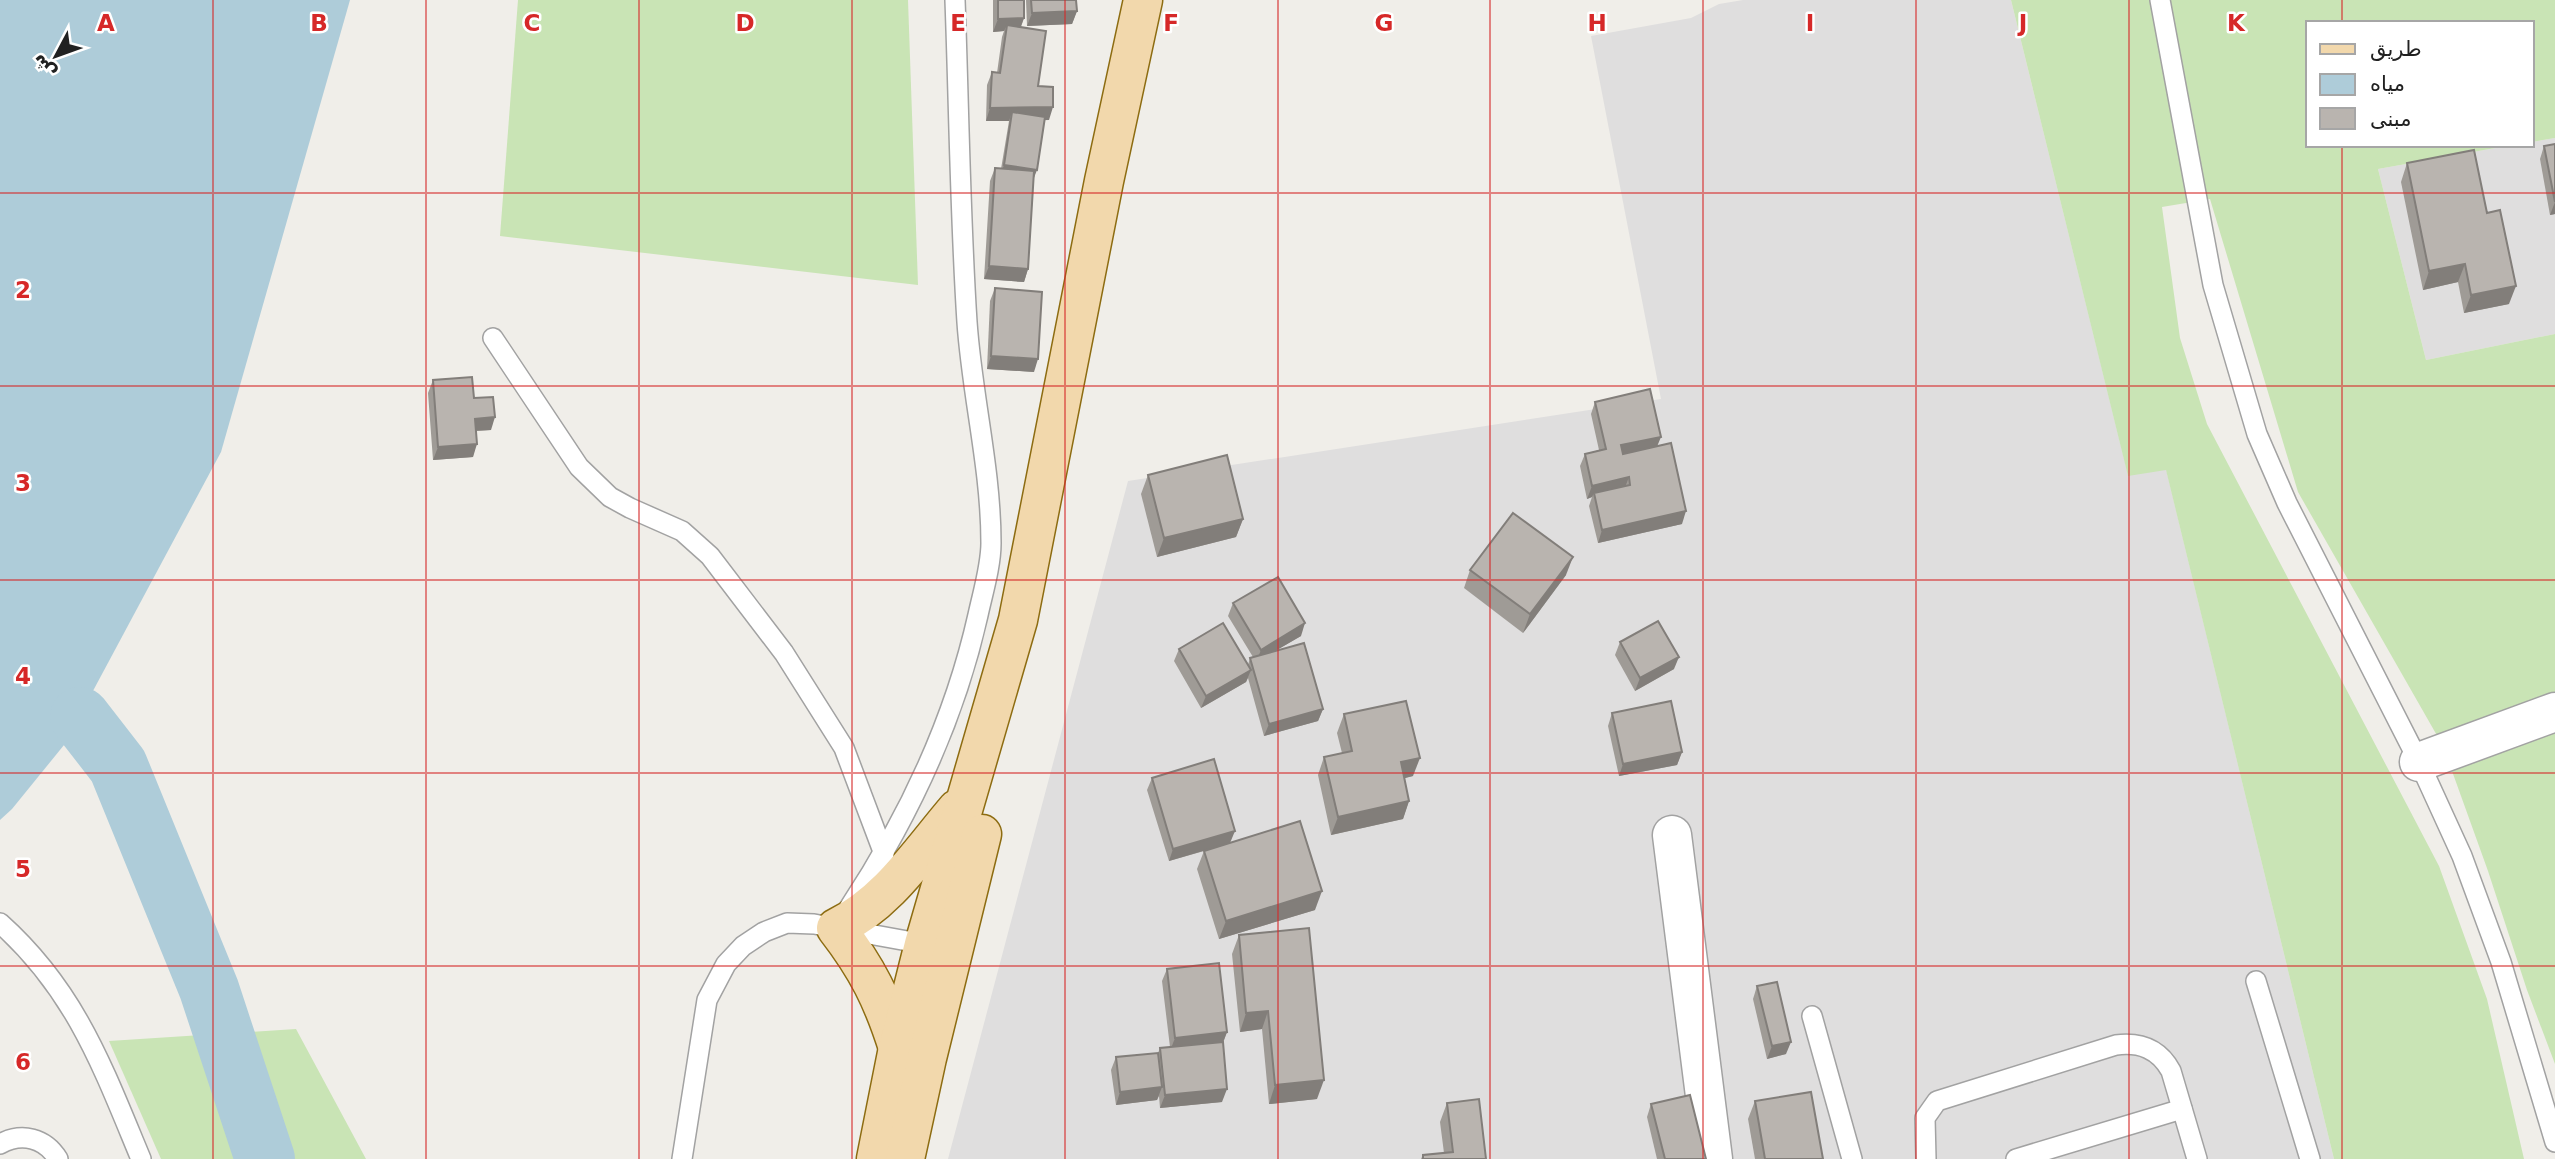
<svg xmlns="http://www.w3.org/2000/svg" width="2555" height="1159" viewBox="0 0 2555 1159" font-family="'DejaVu Sans',Vazirmatn,sans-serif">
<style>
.residential{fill:#dfdede}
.grass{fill:#c9e4b5}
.water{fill:#aeccd9}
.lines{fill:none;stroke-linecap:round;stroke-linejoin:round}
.river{stroke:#aeccd9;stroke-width:60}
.lane-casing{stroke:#a2a2a2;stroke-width:22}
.street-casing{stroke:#a2a2a2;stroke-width:41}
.primary-casing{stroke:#8d6c11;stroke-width:41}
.lane{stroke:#fff;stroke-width:19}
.street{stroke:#fff;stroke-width:38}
.primary{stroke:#f2d8ac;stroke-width:38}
.wall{fill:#9f9b96}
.shaded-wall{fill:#827e7a}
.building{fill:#b9b4af;stroke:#827e7a;stroke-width:2}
.grid{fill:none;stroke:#d62828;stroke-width:2;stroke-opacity:0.55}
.grid-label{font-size:23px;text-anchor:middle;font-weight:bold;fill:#d62828;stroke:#fff;stroke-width:5;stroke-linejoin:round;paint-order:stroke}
</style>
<rect width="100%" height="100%" fill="#f0eee9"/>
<!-- residential -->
<g class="residential">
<path d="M 1743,0 L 2011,0 L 2128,475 L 2166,469 L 2334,1159 L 948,1159 L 1128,481 L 1661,399 L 1591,36 L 1691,18 L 1719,4 Z"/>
<path d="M 2555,138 L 2555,334 L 2426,360 L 2378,169 L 2512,145 L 2532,145 L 2532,142 Z"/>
</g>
<!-- grass -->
<g class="grass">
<path d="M 518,0 L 908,0 L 918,285 L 500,236 Z"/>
<path d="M 2011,0 L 2555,0 L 2555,138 L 2532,142 L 2532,23 L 2308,23 L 2308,145 L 2512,145 L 2378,169 L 2426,360 L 2555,334 L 2555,1064 L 2527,990 L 2488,871 L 2443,746 L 2298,492 L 2210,199 L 2162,207 L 2180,338 L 2207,424 L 2439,866 L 2487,999 L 2524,1159 L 2334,1159 L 2166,470 L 2128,476 Z"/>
<path d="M 296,1029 L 366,1159 L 161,1159 L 109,1041 Z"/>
</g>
<!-- water -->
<path class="water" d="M 0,0 L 350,0 L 221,452 L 64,745 L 12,809 L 0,820 Z"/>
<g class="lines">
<!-- river -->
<path class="river" d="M 80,717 L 118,766 L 209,989 L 265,1159"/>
<defs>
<g id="lane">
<path d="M 2160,0 L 2213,285 L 2257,434 L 2287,503 L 2419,762 L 2462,856 L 2501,962 L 2555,1142"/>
<path d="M 493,338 L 579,467 L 610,497 L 630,508 L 682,531 L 710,556 L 784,653 L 844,748 L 884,854"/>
<path d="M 849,908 C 909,817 954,722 978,615 C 983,592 991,566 991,543 C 991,468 972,396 967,322 C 960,215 959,107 955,0"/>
<path d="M 0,923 C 76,991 103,1068 141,1159"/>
<path d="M 2256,981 L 2310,1159"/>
<path d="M 1812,1016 L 1852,1159"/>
<path d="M 0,1144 C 22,1132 45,1138 58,1159"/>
<path d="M 682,1159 L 707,1000 L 726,964 L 743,946 L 764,932 L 787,923 L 814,924 L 924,944"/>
<path d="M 1926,1159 L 1925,1118 L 1937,1101 L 2116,1045 C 2140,1042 2159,1049 2171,1071 L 2197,1159"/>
<path d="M 2016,1159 L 2182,1109"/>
</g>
<g id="street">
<path d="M 2419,762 L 2555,712"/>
<path d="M 1672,835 L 1713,1159"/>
</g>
<g id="primary">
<path d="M 898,1048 C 883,1000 867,968 836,928 C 888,903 920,852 957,809"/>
<path d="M 876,1159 L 898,1048 L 924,944 L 1018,620 L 1104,181 L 1143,0"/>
<path d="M 905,1159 L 927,1058 L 982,834"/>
</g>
</defs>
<!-- lane casing -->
<use href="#lane" class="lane-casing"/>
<!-- street casing -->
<use href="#street" class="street-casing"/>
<!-- primary casing -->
<use href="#primary" class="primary-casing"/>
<!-- lane -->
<use href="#lane" class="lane"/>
<!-- street -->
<use href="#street" class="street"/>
<!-- primary -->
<use href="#primary" class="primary"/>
</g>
<!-- wall -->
<g class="wall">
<path d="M 993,0 L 1024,0 L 1024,18 L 1021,27 L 1049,120 L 1044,120 L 1034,177 L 1028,269 L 1024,282 L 984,279 L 990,181 L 995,168 L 1001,169 L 1009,121 L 986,121 L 987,85 L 992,72 L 997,73 L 1002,37 L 1004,31 L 993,32 Z"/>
<path d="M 1026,0 L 1076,0 L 1077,11 L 1072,24 L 1027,26 Z"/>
<path d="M 2555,144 L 2555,214 L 2550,215 L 2540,159 L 2544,146 Z"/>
<path d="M 2407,163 L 2487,213 L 2509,304 L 2464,313 L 2458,282 L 2423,290 L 2401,182 Z"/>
<path d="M 995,288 L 1034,372 L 987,369 L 990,301 Z"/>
<path d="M 433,380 L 474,398 L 491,430 L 476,431 L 473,457 L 433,460 L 428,393 Z"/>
<path d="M 1595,402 L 1657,446 L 1682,524 L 1598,543 L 1589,506 L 1592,497 L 1587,499 L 1580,466 L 1585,454 L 1599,450 L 1591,414 Z"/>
<path d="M 1148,475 L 1243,519 L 1236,537 L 1157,557 L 1141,494 Z"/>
<path d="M 1470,570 L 1566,575 L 1523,633 L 1464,588 Z"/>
<path d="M 1233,603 L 1301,636 L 1275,651 L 1323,709 L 1318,721 L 1264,736 L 1248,678 L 1246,682 L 1201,708 L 1174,661 L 1179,649 L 1248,665 L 1250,658 L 1253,657 L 1228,616 Z"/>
<path d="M 1620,642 L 1674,669 L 1635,691 L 1615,655 Z"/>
<path d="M 1612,713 L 1682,752 L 1677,765 L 1619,776 L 1608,726 Z"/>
<path d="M 1344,714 L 1413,776 L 1404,778 L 1409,801 L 1403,819 L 1331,835 L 1318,775 L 1324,757 L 1342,753 L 1337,733 Z"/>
<path d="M 1152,778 L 1230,842 L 1315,910 L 1219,939 L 1197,869 L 1204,851 L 1169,861 L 1147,790 Z"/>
<path d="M 1239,935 L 1317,1099 L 1269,1104 L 1262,1029 L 1240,1032 L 1232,954 Z"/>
<path d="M 1167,969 L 1227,1032 L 1223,1043 L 1222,1102 L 1160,1108 L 1159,1096 L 1157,1100 L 1116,1105 L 1111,1070 L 1116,1057 L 1158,1053 L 1160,1048 L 1170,1047 L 1162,981 Z"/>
<path d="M 1757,986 L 1786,1054 L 1767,1059 L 1753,999 Z"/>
<path d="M 1755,1101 L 1823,1159 L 1755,1159 L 1748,1119 Z"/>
<path d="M 1447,1103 L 1486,1159 L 1421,1159 L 1423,1155 L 1444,1153 L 1440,1122 Z"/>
<path d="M 1651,1104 L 1706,1159 L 1657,1159 L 1647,1117 Z"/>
</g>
<!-- shaded-wall -->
<g class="shaded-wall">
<path d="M 1077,11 L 1072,24 L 1027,26 L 1032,13 Z"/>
<path d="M 1024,18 L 1019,31 L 1007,25 L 1004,31 L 993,32 L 998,19 Z"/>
<path d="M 1053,107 L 1049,120 L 1011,121 L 1012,112 L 1009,121 L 986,121 L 990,108 Z"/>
<path d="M 1004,165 L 1037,170 L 1032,183 L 999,178 Z"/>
<path d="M 2555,202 L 2555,214 L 2550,215 Z"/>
<path d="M 2465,264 L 2458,282 L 2423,290 L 2429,271 Z"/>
<path d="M 989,266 L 1028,269 L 1024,282 L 984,279 Z"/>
<path d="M 2516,286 L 2509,304 L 2464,313 L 2471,295 Z"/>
<path d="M 991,356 L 1038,359 L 1034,372 L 987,369 Z"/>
<path d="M 495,417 L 491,430 L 471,431 L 475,419 Z"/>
<path d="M 1661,437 L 1656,449 L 1617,458 L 1621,445 Z"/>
<path d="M 477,444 L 473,457 L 433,460 L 438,447 Z"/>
<path d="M 1629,477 L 1624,490 L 1594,493 L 1592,497 L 1587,499 L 1592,486 Z"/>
<path d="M 1686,511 L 1682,524 L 1598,543 L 1602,530 Z"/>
<path d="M 1243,519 L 1236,537 L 1157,557 L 1164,538 Z"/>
<path d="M 1573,557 L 1566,575 L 1523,633 L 1530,614 Z"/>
<path d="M 1305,623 L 1301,636 L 1256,662 L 1261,650 Z"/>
<path d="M 1679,657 L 1674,669 L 1635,691 L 1640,678 Z"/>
<path d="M 1251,670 L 1246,682 L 1201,708 L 1206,696 Z"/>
<path d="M 1323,709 L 1318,721 L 1264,736 L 1269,724 Z"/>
<path d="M 1682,752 L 1677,765 L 1619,776 L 1623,764 Z"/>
<path d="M 1420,758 L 1413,776 L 1394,781 L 1401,762 Z"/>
<path d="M 1409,801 L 1403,819 L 1331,835 L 1338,817 Z"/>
<path d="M 1235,831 L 1230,843 L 1169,861 L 1173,849 Z"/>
<path d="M 1322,891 L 1315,910 L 1219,939 L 1226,921 Z"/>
<path d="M 1268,1011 L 1262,1029 L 1240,1032 L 1246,1013 Z"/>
<path d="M 1227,1032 L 1222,1045 L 1170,1051 L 1175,1038 Z"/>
<path d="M 1791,1042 L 1786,1054 L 1767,1059 L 1772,1046 Z"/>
<path d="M 1324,1080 L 1317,1099 L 1269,1104 L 1275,1085 Z"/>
<path d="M 1162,1087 L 1157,1100 L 1116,1105 L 1120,1092 Z"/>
<path d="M 1227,1089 L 1222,1102 L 1160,1108 L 1165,1095 Z"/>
</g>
<!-- building -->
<g class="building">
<path d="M 998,0 L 1024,0 L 1024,18 L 998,19 Z"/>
<path d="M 1031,0 L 1076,0 L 1077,11 L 1032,13 Z"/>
<path d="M 1007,25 L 1046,31 L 1038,86 L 1053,87 L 1053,107 L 990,108 L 992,72 L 1000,73 Z"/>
<path d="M 1012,112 L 1045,117 L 1037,170 L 1004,165 Z"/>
<path d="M 2555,144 L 2555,202 L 2544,146 Z"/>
<path d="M 2474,150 L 2487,213 L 2500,210 L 2516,286 L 2471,295 L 2465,264 L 2429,271 L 2407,163 Z"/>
<path d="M 995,168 L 1034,171 L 1028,269 L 989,266 Z"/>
<path d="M 995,288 L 1042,292 L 1038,359 L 991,356 Z"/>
<path d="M 472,377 L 474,398 L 493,397 L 495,417 L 475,419 L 477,444 L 438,447 L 433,380 Z"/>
<path d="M 1650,389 L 1661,437 L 1621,445 L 1623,454 L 1671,443 L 1686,511 L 1602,530 L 1594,493 L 1630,485 L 1629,477 L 1592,486 L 1585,454 L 1606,449 L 1595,402 Z"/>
<path d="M 1227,455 L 1243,519 L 1164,538 L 1148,475 Z"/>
<path d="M 1513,513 L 1573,557 L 1530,614 L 1470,570 Z"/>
<path d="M 1278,577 L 1305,623 L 1261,650 L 1233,603 Z"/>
<path d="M 1658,621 L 1679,657 L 1640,678 L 1620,642 Z"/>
<path d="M 1223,623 L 1251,670 L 1206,696 L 1179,649 Z"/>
<path d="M 1304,643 L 1323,709 L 1269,724 L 1250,658 Z"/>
<path d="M 1406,701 L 1420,758 L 1401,762 L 1409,801 L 1338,817 L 1324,757 L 1352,751 L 1344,714 Z"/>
<path d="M 1671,701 L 1682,752 L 1623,764 L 1612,713 Z"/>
<path d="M 1214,759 L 1235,831 L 1173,849 L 1152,778 Z"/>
<path d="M 1300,821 L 1322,891 L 1226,921 L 1204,851 Z"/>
<path d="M 1309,928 L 1324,1080 L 1275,1085 L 1268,1011 L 1246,1013 L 1239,935 Z"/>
<path d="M 1219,963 L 1227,1032 L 1175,1038 L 1167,969 Z"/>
<path d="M 1777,982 L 1791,1042 L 1772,1046 L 1757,986 Z"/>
<path d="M 1223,1042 L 1227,1089 L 1165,1095 L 1160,1048 Z"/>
<path d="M 1158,1053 L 1162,1087 L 1120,1092 L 1116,1057 Z"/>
<path d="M 1811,1092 L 1823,1159 L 1765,1159 L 1755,1101 Z"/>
<path d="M 1690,1095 L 1706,1159 L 1665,1159 L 1651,1104 Z"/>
<path d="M 1479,1099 L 1486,1159 L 1423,1159 L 1423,1155 L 1453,1152 L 1447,1103 Z"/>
</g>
<!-- grid -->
<path class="grid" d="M 213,0 L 213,1159M 426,0 L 426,1159M 639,0 L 639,1159M 852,0 L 852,1159M 1065,0 L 1065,1159M 1278,0 L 1278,1159M 1490,0 L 1490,1159M 1703,0 L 1703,1159M 1916,0 L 1916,1159M 2129,0 L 2129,1159M 2342,0 L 2342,23M 2342,145 L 2342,1159M 0,193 L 2555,193M 0,386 L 2555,386M 0,580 L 2555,580M 0,773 L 2555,773M 0,966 L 2555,966"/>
<g class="grid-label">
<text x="106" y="31">A</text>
<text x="319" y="31">B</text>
<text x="532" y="31">C</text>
<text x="745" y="31">D</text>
<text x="958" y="31">E</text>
<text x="1171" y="31">F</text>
<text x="1384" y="31">G</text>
<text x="1597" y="31">H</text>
<text x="1810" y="31">I</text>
<text x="2023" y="31">J</text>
<text x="2236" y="31">K</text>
<text x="23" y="298">2</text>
<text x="23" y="491">3</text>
<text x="23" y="684">4</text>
<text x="23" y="877">5</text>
<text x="23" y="1070">6</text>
</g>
<!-- legend -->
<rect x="2306" y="21" width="228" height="126" fill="#ffffff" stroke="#a6a6a6" stroke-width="2"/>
<rect x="2320" y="44" width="35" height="10" fill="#f2d8ac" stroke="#a6a6a6" stroke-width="2"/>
<text x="2370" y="56" font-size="21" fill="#212121">طريق</text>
<rect x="2320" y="74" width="35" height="21" fill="#aeccd9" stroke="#a6a6a6" stroke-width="2"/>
<text x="2370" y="91" font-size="21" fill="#212121">مياه</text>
<rect x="2320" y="108" width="35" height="21" fill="#b9b4af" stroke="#a6a6a6" stroke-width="2"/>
<text x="2370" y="126" font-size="21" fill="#212121">مبنى</text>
<!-- north arrow -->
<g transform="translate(56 56) rotate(229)" stroke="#ffffff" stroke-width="5" paint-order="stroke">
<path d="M0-5L12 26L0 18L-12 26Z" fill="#212121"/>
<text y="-10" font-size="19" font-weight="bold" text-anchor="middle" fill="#212121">ش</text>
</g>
</svg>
